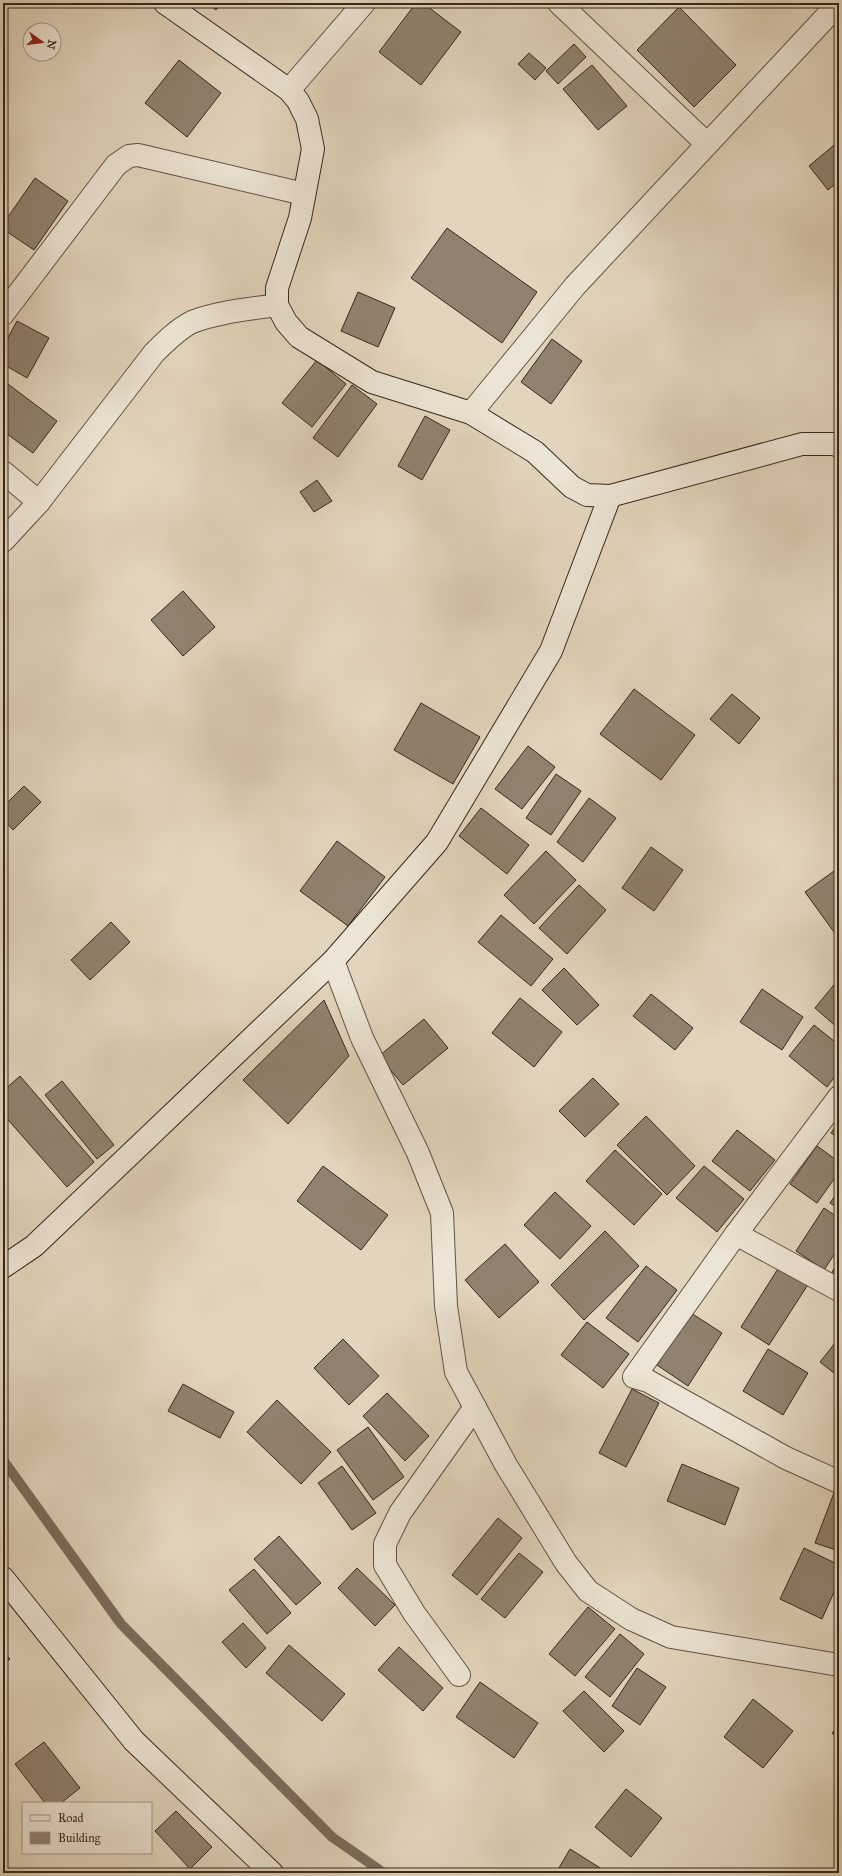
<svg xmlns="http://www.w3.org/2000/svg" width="842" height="1876" viewBox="0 0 842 1876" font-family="'IM FELL Great Primer',serif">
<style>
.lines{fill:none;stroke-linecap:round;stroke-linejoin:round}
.stream{stroke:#7b6c5d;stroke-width:10}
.building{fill:#908270;stroke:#38281d}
.street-casing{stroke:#625345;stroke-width:24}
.secondary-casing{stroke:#38281d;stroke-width:24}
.street{stroke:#ece4d4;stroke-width:22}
.secondary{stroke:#ece4d4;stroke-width:22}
</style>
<rect width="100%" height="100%" fill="#e2d5bd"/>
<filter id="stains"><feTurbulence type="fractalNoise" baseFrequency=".005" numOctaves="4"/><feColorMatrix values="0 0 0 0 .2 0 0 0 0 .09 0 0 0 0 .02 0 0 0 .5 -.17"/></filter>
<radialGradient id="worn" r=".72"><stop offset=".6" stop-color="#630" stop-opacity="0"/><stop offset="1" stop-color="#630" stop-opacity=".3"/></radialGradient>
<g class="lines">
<!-- stream -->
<path class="stream" d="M 3,1460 L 121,1624 L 332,1837 L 384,1873"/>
</g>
<!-- building -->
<g class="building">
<path d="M 207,3 L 221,3 L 216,10 Z"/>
<path d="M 416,3 L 423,3 L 461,32 L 421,85 L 379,52 Z"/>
<path d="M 679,7 L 736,65 L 694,107 L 637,50 Z"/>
<path d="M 574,44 L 586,57 L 558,84 L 546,71 Z"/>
<path d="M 529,53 L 546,68 L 535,80 L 518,64 Z"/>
<path d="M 179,60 L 221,93 L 187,137 L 145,103 Z"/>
<path d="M 592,65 L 627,106 L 598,130 L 563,89 Z"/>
<path d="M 839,141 L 839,181 L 828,190 L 809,166 Z"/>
<path d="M 35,178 L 68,201 L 34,250 L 3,229 L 3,224 Z"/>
<path d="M 447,228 L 537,292 L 502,343 L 411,278 Z"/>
<path d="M 358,292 L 395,308 L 378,347 L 341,331 Z"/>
<path d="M 17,321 L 49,338 L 27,378 L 3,364 L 3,347 Z"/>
<path d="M 552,339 L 582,361 L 551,404 L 521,382 Z"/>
<path d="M 317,360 L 346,384 L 312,427 L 282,403 Z"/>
<path d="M 8,384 L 57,421 L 33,453 L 3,431 L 3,391 Z"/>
<path d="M 352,385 L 377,404 L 338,457 L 313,438 Z"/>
<path d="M 425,416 L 450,430 L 422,480 L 398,466 Z"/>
<path d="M 317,480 L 332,501 L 314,512 L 300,492 Z"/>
<path d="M 183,591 L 215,627 L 183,656 L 151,620 Z"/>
<path d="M 634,689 L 695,735 L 661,780 L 600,734 Z"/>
<path d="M 732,694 L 760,718 L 739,744 L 710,719 Z"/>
<path d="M 421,703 L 480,737 L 453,784 L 394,750 Z"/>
<path d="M 528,746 L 555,767 L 522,809 L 495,789 Z"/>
<path d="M 556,774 L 581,791 L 551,835 L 526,818 Z"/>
<path d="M 24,786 L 41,802 L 13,830 L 3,819 L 3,807 Z"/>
<path d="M 589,798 L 616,818 L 583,862 L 557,842 Z"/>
<path d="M 481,808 L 529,845 L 507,874 L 459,836 Z"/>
<path d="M 337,841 L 385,877 L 348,926 L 300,891 Z"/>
<path d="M 651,847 L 683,870 L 654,911 L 622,888 Z"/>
<path d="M 546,851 L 576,880 L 534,924 L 504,895 Z"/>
<path d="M 834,871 L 839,878 L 839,939 L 805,892 Z"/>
<path d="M 579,885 L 606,910 L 567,954 L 539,928 Z"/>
<path d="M 501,915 L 553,959 L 531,986 L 478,942 Z"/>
<path d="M 111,922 L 130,942 L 90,980 L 71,960 Z"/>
<path d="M 564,968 L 599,1005 L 577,1025 L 542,990 Z"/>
<path d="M 837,981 L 839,983 L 839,1029 L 815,1008 Z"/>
<path d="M 762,989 L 803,1017 L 782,1050 L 740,1022 Z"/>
<path d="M 651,994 L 693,1028 L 675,1050 L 633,1016 Z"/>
<path d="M 520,998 L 562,1032 L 534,1067 L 492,1033 Z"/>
<path d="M 324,1000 L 349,1056 L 288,1124 L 243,1080 Z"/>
<path d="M 424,1019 L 448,1048 L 403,1085 L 379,1056 Z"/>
<path d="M 814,1025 L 839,1045 L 839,1071 L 827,1087 L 789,1056 Z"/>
<path d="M 20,1076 L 94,1162 L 67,1187 L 3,1114 L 3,1091 Z"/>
<path d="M 593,1078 L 619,1104 L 585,1137 L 559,1111 Z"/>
<path d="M 62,1081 L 114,1145 L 97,1159 L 45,1095 Z"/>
<path d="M 646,1116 L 695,1166 L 667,1195 L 617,1145 Z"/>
<path d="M 839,1121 L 839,1138 L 831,1133 Z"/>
<path d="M 737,1130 L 775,1160 L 750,1191 L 712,1161 Z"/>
<path d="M 817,1146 L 839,1162 L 839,1172 L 817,1203 L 790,1184 Z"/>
<path d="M 615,1150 L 662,1194 L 634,1225 L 586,1181 Z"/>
<path d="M 323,1166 L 388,1215 L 361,1250 L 297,1201 Z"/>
<path d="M 704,1166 L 744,1199 L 717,1232 L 676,1198 Z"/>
<path d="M 839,1190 L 839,1209 L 830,1203 Z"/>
<path d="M 555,1192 L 591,1226 L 560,1259 L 524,1225 Z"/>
<path d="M 824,1208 L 839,1218 L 839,1247 L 824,1270 L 796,1251 Z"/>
<path d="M 605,1231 L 639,1266 L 584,1320 L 551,1285 Z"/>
<path d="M 505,1244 L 539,1282 L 499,1318 L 465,1280 Z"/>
<path d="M 839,1259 L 839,1281 L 830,1276 Z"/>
<path d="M 781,1264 L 809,1283 L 769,1345 L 741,1327 Z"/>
<path d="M 646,1266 L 677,1290 L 638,1342 L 606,1318 Z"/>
<path d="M 691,1313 L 722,1333 L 688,1386 L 657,1365 Z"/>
<path d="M 587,1322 L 629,1354 L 603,1388 L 561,1355 Z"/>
<path d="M 839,1338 L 839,1377 L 820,1362 Z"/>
<path d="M 343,1339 L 379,1376 L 349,1405 L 314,1368 Z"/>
<path d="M 768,1349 L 808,1373 L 783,1415 L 743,1391 Z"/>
<path d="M 183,1384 L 234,1412 L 220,1438 L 168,1411 Z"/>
<path d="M 632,1389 L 659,1403 L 626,1467 L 599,1453 Z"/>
<path d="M 387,1393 L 429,1436 L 405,1461 L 363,1416 Z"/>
<path d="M 277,1400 L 331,1452 L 301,1484 L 247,1432 Z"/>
<path d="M 368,1427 L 404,1477 L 373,1500 L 337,1450 Z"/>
<path d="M 682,1464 L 739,1488 L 725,1525 L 667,1501 Z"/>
<path d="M 342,1466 L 376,1513 L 352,1530 L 318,1483 Z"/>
<path d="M 835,1490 L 839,1491 L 839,1551 L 815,1543 Z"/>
<path d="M 498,1518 L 522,1538 L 477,1595 L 452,1575 Z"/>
<path d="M 279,1536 L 321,1583 L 296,1605 L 254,1559 Z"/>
<path d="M 804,1548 L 839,1565 L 839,1581 L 822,1619 L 780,1599 Z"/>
<path d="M 519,1553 L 543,1572 L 505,1618 L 481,1599 Z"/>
<path d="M 357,1568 L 395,1605 L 375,1626 L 338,1588 Z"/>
<path d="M 254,1569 L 291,1613 L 267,1634 L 229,1590 Z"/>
<path d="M 588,1607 L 615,1629 L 575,1676 L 549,1654 Z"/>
<path d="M 243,1623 L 266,1648 L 246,1668 L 222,1642 Z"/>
<path d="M 620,1634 L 644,1654 L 610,1697 L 585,1677 Z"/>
<path d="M 289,1645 L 345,1694 L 322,1721 L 266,1673 Z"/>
<path d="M 399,1647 L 443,1688 L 423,1711 L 378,1670 Z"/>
<path d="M 3,1651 L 10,1659 L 3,1665 Z"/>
<path d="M 637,1668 L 666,1687 L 640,1725 L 612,1706 Z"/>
<path d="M 480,1682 L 538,1723 L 514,1758 L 456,1717 Z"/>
<path d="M 584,1691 L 624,1731 L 604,1752 L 563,1711 Z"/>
<path d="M 753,1699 L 793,1731 L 763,1768 L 724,1737 Z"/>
<path d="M 839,1725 L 839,1739 L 832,1733 Z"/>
<path d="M 44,1742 L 80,1788 L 61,1803 L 45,1803 L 15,1764 Z"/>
<path d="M 626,1789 L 662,1818 L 631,1857 L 595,1827 Z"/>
<path d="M 176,1811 L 212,1847 L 190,1869 L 155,1831 Z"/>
<path d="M 570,1849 L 605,1871 L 604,1873 L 556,1873 Z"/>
</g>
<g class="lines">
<defs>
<g id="street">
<path d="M 559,3 L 707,144"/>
<path d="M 289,90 L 364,3"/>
<path d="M 3,314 L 116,165 L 129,156 L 138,155 L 304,194"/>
<path d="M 471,413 L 575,286 L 839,3"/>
<path d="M 3,472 L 39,502 L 3,541"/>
<path d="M 39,502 L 154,353 C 165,342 178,329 192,322 C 217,312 251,309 277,305"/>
<path d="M 333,961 L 362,1038 L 418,1153 L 442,1213 L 446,1306 L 456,1372 L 506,1465 L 566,1563 L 588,1591 L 631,1619 L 671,1637 L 839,1665"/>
<path d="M 839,1097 L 736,1234 L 634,1377 L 648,1381 L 786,1458 L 839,1482"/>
<path d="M 736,1234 L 839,1290"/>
<path d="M 459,1675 L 414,1613 L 385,1565 L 385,1544 L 400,1513 L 475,1407"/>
</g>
<g id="secondary">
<path d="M 165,3 L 289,90 L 298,101 L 307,119 L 313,149 L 300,218 L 277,288 L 277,305 L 286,322 L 299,337 L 372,382 L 471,413 L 535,452 L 572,487 L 587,495 L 610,496 L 802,444 L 834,444 L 839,446"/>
<path d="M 3,1267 L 34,1246 L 333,961 L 437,842 L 551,651 L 610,496"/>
<path d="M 3,1578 L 134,1741 L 272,1873"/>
</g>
</defs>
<!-- street casing -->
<use href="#street" class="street-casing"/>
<!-- secondary casing -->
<use href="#secondary" class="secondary-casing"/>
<!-- street -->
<use href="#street" class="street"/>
<!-- secondary -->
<use href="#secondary" class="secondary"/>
</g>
<!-- margin -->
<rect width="842" height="1876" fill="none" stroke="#e2d5bd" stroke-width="16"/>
<rect x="4" y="4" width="834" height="1868" fill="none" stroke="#38281d" stroke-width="2"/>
<rect x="8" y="8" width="826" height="1860" fill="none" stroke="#38281d"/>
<!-- legend -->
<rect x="22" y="1802" width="130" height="52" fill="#ece4d4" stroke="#a4998b"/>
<rect x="30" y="1815" width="20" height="6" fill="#ece4d4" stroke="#a4998b"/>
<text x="58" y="1822" font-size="12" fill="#38281d">Road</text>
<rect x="30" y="1832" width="20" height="12" fill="#908270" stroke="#a4998b"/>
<text x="58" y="1842" font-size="12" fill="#38281d">Building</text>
<!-- north arrow -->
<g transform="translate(42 42) rotate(104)"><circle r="19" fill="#ece4d4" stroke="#a4998b"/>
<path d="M0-3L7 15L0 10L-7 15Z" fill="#8f2418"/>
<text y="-6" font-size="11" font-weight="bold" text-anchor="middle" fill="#38281d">N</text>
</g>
<rect width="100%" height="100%" filter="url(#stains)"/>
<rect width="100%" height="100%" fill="url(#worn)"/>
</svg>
